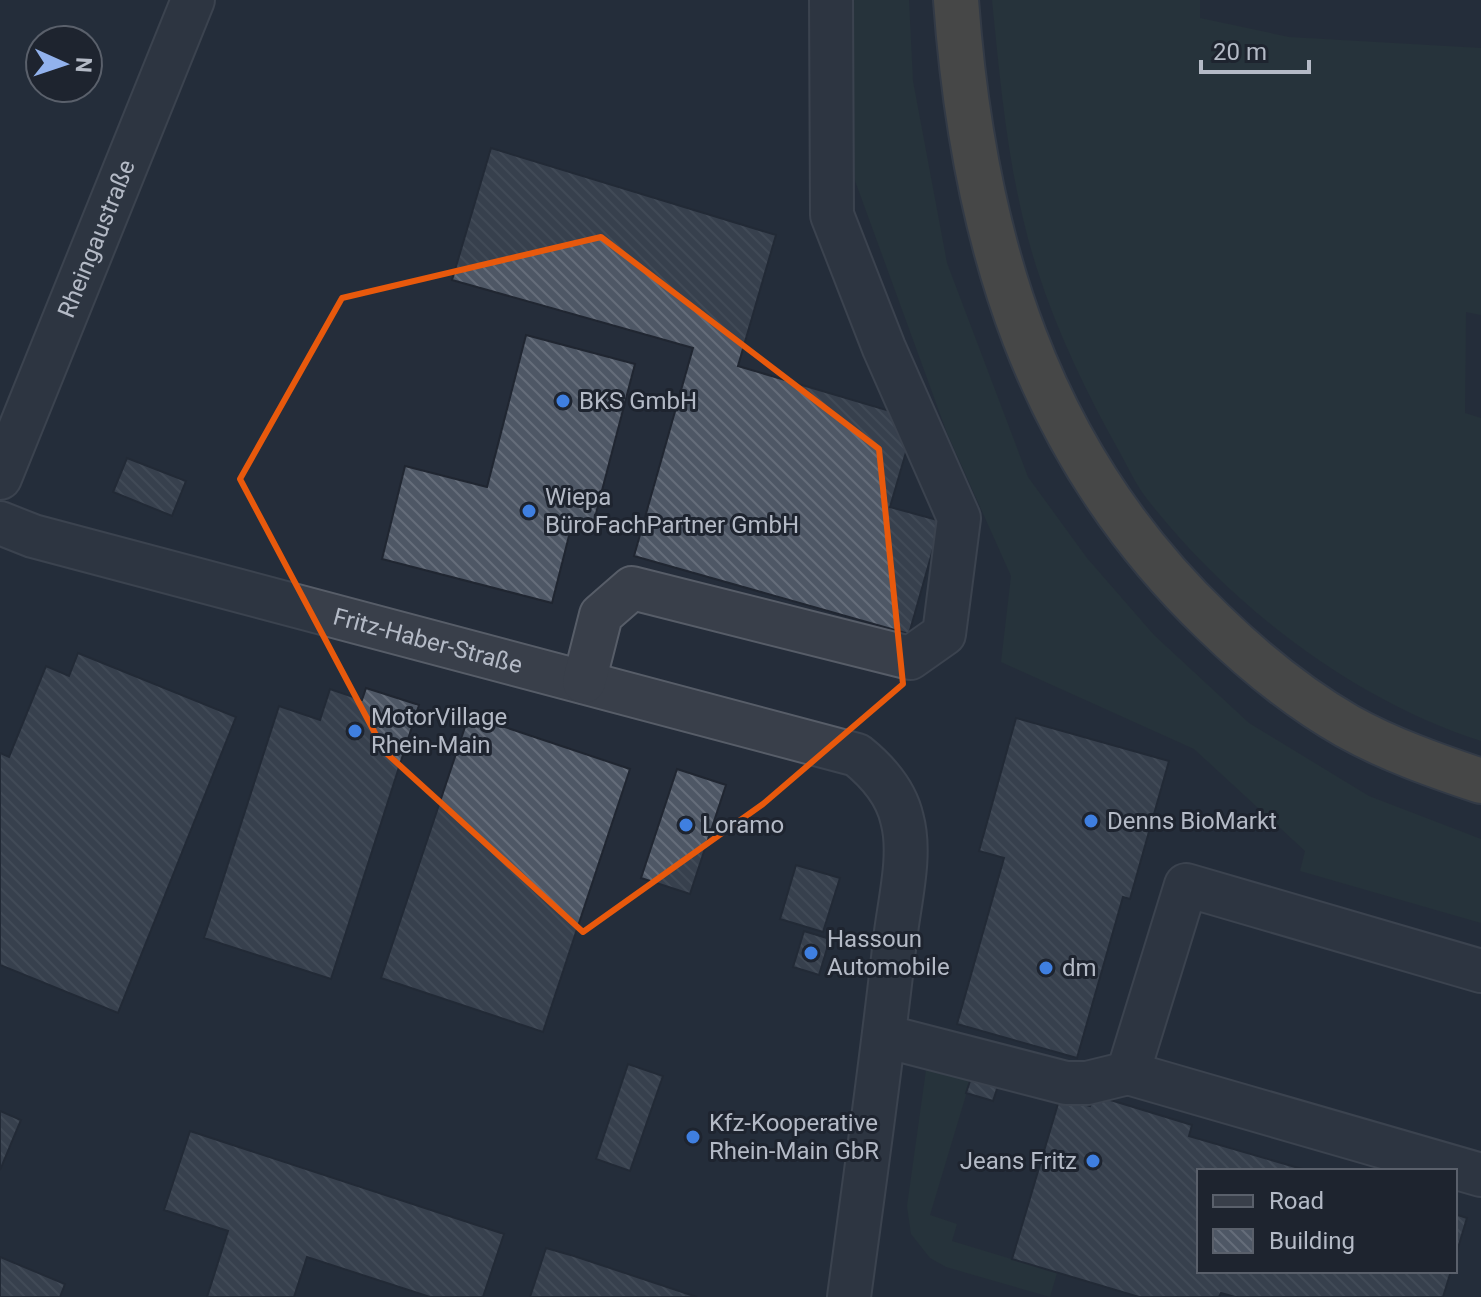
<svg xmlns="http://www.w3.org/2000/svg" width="1481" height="1297" viewBox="0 0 1481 1297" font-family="Roboto,sans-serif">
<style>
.grass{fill:#283a3c}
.building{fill:url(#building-back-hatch);stroke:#202631;stroke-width:2}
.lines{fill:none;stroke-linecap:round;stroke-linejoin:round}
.minor-casing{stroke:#575d68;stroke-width:46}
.highway-casing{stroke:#444a55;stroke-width:48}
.minor{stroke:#393f4a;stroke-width:42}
.highway{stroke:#6f6757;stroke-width:44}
.marked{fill:none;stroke:#e8590c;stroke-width:6;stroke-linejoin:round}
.shop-dot{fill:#3f7fe0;stroke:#1e242f;stroke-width:3}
.labels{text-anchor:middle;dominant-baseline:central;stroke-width:6;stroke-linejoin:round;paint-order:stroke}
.street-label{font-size:24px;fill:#b4bac6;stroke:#1e242f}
.poi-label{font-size:24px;fill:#b4bac6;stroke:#1e242f;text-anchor:start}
</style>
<defs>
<pattern id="building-back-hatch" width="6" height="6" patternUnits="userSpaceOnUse" patternTransform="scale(2)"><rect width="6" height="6" fill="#4e5765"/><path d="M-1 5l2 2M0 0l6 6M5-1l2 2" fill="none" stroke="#656d7a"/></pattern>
</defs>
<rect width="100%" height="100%" fill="#252d3a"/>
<!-- grass -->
<g class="grass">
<path d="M 848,0 L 909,0 L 913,81 L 947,263 L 1028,477 L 1087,558 L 1154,635 L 1249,723 L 1369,796 L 1481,839 L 1481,923 L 1300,871 L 1305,851 L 1194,749 L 1001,662 L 1011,576 L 947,433 L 850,167 Z"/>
<path d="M 992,0 L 1200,0 L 1200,18 L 1289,37 L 1481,48 L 1481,315 L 1466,312 L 1465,413 L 1481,418 L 1481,741 C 1351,699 1231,606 1147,499 C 1136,485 1128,467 1119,451 C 1087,394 1057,332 1037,269 C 1009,182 1001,90 992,0 Z"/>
<path d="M 927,1063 L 972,1075 L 930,1215 L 957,1224 L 952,1241 L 1057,1273 L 1050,1297 L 946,1267 L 930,1258 L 911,1234 L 907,1206 Z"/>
</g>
<!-- building -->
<g class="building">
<path d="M 491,148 L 776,235 L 738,366 L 890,411 L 909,442 L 890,507 L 941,521 L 909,634 L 634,556 L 693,348 L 452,280 Z"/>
<path d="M 526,335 L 635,364 L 593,525 L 573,520 L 552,603 L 382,559 L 405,466 L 487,487 Z"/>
<path d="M 127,458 L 186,481 L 172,516 L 113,492 Z"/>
<path d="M 78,653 L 236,717 L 118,1013 L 0,965 L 0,753 L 9,757 L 46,666 L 69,676 Z"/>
<path d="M 366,688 L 419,705 L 331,979 L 204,938 L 279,706 L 320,720 L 330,689 L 362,700 Z"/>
<path d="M 469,715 L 630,769 L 543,1032 L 381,978 Z"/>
<path d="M 1016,718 L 1169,761 L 1130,899 L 1123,897 L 1077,1058 L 957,1024 L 1004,858 L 979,851 Z"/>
<path d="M 677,769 L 726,785 L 690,894 L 641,878 Z"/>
<path d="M 796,865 L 840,878 L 823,932 L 780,919 Z"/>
<path d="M 804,931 L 830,939 L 819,975 L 793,967 Z"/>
<path d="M 628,1064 L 663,1076 L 630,1171 L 596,1159 Z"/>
<path d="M 971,1078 L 998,1086 L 993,1101 L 966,1093 Z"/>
<path d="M 1094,1095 L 1192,1125 L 1189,1136 L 1309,1171 L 1199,1171 L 1199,1271 L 1451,1271 L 1443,1297 L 1235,1297 L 1221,1293 L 1219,1297 L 1139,1297 L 1012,1259 L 1060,1097 L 1090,1106 Z"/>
<path d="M 0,1111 L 21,1120 L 0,1170 Z"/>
<path d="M 190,1131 L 504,1234 L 483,1297 L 430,1297 L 307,1257 L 294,1297 L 207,1297 L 228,1231 L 164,1210 Z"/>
<path d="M 1455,1214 L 1467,1218 L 1455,1258 Z"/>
<path d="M 546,1248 L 574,1256 L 697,1297 L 530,1297 Z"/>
<path d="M 0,1257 L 65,1284 L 60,1297 L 0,1297 Z"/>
</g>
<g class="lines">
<defs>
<g id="minor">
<path id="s1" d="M 0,478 L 193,0"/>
<path id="s2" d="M 0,523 L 33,536 L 857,755 C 878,772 896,792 902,819 C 912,855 899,903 895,940 C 882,1059 865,1178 849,1297"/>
<path d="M 584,682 L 601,615 L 632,588 L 910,658 L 944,634 L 959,518 L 884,348 L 832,215 L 831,0"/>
<path d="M 1481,971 L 1186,885 L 1128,1073 L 1481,1175"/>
<path d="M 884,1036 L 1066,1083 L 1087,1083 L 1128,1073"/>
</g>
<path id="highway" d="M 956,0 C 973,238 1036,453 1213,622 C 1253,661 1298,698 1347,726 C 1388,749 1436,766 1481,781"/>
</defs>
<!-- minor casing -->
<use href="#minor" class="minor-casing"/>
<!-- highway casing -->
<use href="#highway" class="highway-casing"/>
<!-- minor -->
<use href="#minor" class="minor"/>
<!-- highway -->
<use href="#highway" class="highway"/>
</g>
<!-- marked area -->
<path d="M0 0H1481V1297H0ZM 601,237 L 879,449 L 903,684 L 763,804 L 583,932 L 385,752 L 240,479 L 342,298 Z" fill="#252d3a" fill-opacity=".55" fill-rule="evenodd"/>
<path class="marked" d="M 601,237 L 879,449 L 903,684 L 763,804 L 583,932 L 385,752 L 240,479 L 342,298 Z"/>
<!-- markers -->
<g class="shop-dot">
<circle cx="563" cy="401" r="8"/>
<circle cx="529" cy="511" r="8"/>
<circle cx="355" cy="731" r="8"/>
<circle cx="1091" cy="821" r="8"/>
<circle cx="686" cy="825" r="8"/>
<circle cx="811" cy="953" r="8"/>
<circle cx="1046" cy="968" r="8"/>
<circle cx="693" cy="1137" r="8"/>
<circle cx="1093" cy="1161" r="8"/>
</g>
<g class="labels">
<!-- street labels -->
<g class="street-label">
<text stroke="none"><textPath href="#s1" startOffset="258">Rheingaustraße</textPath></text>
<text stroke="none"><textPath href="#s2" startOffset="444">Fritz-Haber-Straße</textPath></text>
</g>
<!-- poi labels -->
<g class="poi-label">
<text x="579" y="401">BKS GmbH</text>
<text x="545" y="497">Wiepa<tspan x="545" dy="28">BüroFachPartner GmbH</tspan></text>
<text x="371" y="717">MotorVillage<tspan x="371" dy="28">Rhein-Main</tspan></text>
<text x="1107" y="821">Denns BioMarkt</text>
<text x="702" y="825">Loramo</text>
<text x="827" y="939">Hassoun<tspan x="827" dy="28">Automobile</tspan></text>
<text x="1062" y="968">dm</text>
<text x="709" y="1123">Kfz-Kooperative<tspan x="709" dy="28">Rhein-Main GbR</tspan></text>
<text x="1077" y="1161" text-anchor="end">Jeans Fritz</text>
</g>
</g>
<!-- legend -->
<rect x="1197" y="1169" width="260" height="104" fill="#1e242f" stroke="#5a606b" stroke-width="2"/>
<rect x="1213" y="1195" width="40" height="12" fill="#393f4a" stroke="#5a606b" stroke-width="2"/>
<text x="1269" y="1209" font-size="24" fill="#b4bac6">Road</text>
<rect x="1213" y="1229" width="40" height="24" fill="url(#building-back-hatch)" stroke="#5a606b" stroke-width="2"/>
<text x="1269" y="1249" font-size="24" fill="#b4bac6">Building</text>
<!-- north arrow -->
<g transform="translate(64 64) rotate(93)"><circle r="38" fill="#1e242f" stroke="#5a606b" stroke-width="2"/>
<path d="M0-6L14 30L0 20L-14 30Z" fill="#92b2ed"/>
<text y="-12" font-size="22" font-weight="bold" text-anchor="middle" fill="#b4bac6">N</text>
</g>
<!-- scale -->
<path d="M1201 60v12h108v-12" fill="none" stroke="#b4bac6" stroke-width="4"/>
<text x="1213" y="60" font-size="24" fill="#b4bac6" stroke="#1e242f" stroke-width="6" paint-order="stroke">20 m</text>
</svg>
